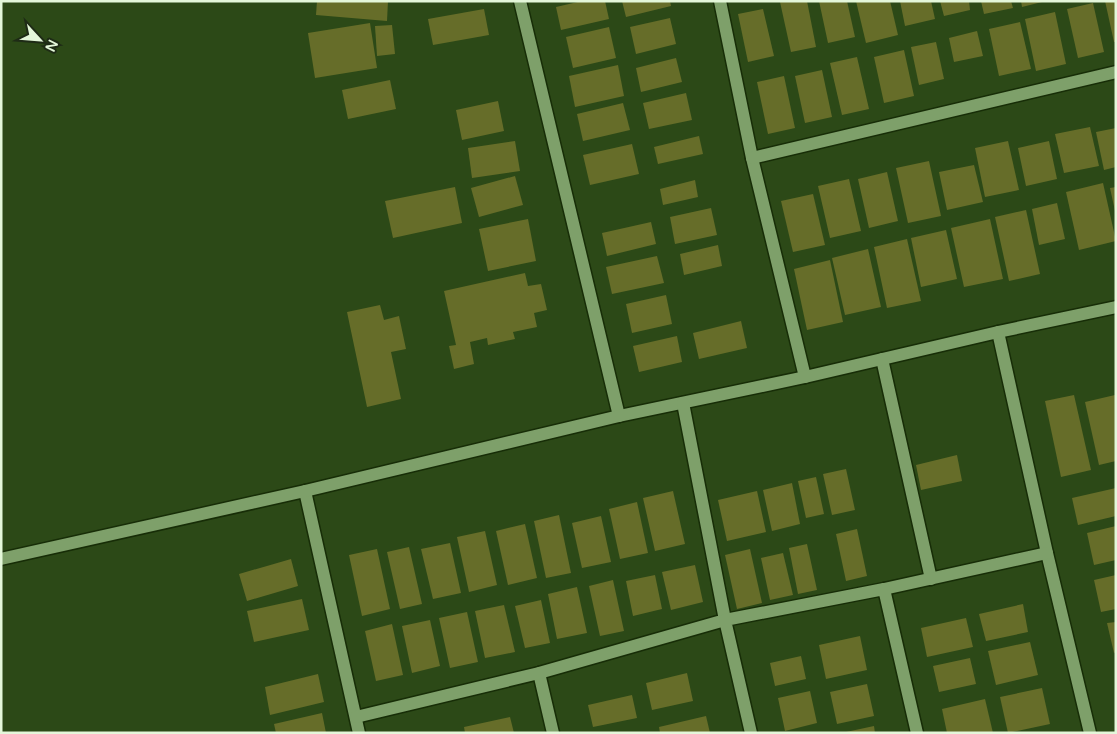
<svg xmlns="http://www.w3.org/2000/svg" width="1117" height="734" viewBox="0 0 1117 734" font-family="'Varela Round',sans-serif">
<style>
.building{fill:#666d29}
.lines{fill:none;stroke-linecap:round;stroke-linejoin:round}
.service-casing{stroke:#172d07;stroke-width:15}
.minor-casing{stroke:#172d07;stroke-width:15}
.service{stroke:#7ea06a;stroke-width:12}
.minor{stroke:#7ea06a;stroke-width:12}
</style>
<rect width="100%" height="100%" fill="#2c4917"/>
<!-- building -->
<g class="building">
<path d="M 317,1 L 388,1 L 387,21 L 316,15 Z"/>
<path d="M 582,1 L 605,1 L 609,19 L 561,30 L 556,7 Z"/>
<path d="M 622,1 L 670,1 L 671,6 L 626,17 Z"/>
<path d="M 784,1 L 807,1 L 816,47 L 791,52 L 780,2 Z"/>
<path d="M 819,1 L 847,1 L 855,37 L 828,43 Z"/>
<path d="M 856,1 L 890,1 L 898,35 L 866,43 Z"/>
<path d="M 900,1 L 931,1 L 935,19 L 905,26 Z"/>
<path d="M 940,1 L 969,1 L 970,10 L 944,16 Z"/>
<path d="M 981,1 L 1011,1 L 1013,8 L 984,14 Z"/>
<path d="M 1021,1 L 1042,1 L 1042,2 L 1022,7 Z"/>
<path d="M 1105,1 L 1116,1 L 1116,42 L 1114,42 Z"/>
<path d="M 1093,3 L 1104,52 L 1078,58 L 1067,9 Z"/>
<path d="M 484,9 L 489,35 L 433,45 L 428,19 Z"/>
<path d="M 763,9 L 774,56 L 748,62 L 738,14 Z"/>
<path d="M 1055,12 L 1066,64 L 1036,71 L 1025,19 Z"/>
<path d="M 670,18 L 676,44 L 636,54 L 630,27 Z"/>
<path d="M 1020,22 L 1031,69 L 999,76 L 989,29 Z"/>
<path d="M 370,23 L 377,68 L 315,78 L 308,33 Z"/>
<path d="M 392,25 L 395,54 L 377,56 L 375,26 Z"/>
<path d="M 609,27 L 616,58 L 573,68 L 566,37 Z"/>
<path d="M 977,31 L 983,56 L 954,62 L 949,38 Z"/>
<path d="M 936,42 L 944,79 L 919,85 L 911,47 Z"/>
<path d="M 904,50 L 914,96 L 884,103 L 874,57 Z"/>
<path d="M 857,57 L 869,109 L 842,115 L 830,63 Z"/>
<path d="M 676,58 L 682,82 L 641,92 L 636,68 Z"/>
<path d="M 618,65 L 624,96 L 575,107 L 569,76 Z"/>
<path d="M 822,70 L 832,117 L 805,123 L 795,76 Z"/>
<path d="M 784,76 L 795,128 L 768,134 L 757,82 Z"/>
<path d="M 390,80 L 396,109 L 348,119 L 342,90 Z"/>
<path d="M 686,93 L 692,120 L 649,129 L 643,103 Z"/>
<path d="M 498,101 L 504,131 L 462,140 L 456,110 Z"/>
<path d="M 623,103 L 630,130 L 583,141 L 577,114 Z"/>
<path d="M 1090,127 L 1099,166 L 1064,173 L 1055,134 Z"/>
<path d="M 1116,128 L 1116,167 L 1104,170 L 1096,132 Z"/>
<path d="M 699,136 L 703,154 L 658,164 L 654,147 Z"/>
<path d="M 515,141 L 520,171 L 472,178 L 468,148 Z"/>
<path d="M 1008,141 L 1019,190 L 985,197 L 975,148 Z"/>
<path d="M 1049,141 L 1057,179 L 1026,186 L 1018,148 Z"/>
<path d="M 632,144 L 639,174 L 590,185 L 583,155 Z"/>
<path d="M 929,161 L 941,216 L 908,223 L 896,168 Z"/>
<path d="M 974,165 L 983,202 L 947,210 L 939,172 Z"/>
<path d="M 887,172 L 898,221 L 869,228 L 858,179 Z"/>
<path d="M 515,176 L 523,205 L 479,217 L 471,188 Z"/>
<path d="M 849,179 L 861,231 L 830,238 L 818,186 Z"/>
<path d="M 695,180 L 698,197 L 663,205 L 660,189 Z"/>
<path d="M 1103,183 L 1116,241 L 1079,250 L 1066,192 Z"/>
<path d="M 455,187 L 462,223 L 393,238 L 385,201 Z"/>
<path d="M 1116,187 L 1116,211 L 1115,211 L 1110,188 Z"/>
<path d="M 813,194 L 825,245 L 793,252 L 781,201 Z"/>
<path d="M 1057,203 L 1065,239 L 1039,245 L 1032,209 Z"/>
<path d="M 711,208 L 717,235 L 675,244 L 670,217 Z"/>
<path d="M 1026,210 L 1040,274 L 1009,281 L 995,217 Z"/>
<path d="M 528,219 L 536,261 L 488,271 L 479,229 Z"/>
<path d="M 990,219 L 1003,279 L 964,287 L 951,228 Z"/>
<path d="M 651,222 L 656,244 L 607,256 L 602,233 Z"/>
<path d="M 946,230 L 957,279 L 921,287 L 911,238 Z"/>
<path d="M 907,239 L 921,301 L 887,308 L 874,247 Z"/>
<path d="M 718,245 L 722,266 L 684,275 L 680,254 Z"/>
<path d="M 868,249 L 881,307 L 845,315 L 832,258 Z"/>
<path d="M 657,256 L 664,283 L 612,294 L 606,267 Z"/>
<path d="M 830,260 L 843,322 L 807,330 L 794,269 Z"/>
<path d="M 525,273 L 528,286 L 541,284 L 547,310 L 534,313 L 537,327 L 513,332 L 515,339 L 488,345 L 487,338 L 470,342 L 474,364 L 454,369 L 449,346 L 456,345 L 444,291 Z"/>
<path d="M 666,295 L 672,324 L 632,333 L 626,304 Z"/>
<path d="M 380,305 L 384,320 L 399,316 L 406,349 L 391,352 L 401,399 L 367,407 L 347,312 Z"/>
<path d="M 741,321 L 747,348 L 699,359 L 693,333 Z"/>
<path d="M 677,336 L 682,362 L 639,372 L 633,346 Z"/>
<path d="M 1074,395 L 1091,470 L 1061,477 L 1045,401 Z"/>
<path d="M 1115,395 L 1116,461 L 1099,465 L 1085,402 Z"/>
<path d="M 957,455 L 962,481 L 921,490 L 916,465 Z"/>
<path d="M 846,469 L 855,510 L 832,515 L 823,474 Z"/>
<path d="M 816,477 L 824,514 L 806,518 L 798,481 Z"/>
<path d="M 792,483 L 800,524 L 772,531 L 763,490 Z"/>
<path d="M 1116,488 L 1116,516 L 1078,525 L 1072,498 Z"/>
<path d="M 673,491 L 685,544 L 655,551 L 643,498 Z"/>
<path d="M 757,491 L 766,532 L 727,541 L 718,500 Z"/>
<path d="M 637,502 L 648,553 L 620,559 L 609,509 Z"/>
<path d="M 559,515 L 571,573 L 546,578 L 534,521 Z"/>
<path d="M 601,516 L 611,562 L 582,568 L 572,523 Z"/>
<path d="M 525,524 L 537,578 L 508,585 L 496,531 Z"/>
<path d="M 1116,526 L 1116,560 L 1094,565 L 1087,533 Z"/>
<path d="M 857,529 L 867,576 L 846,581 L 836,534 Z"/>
<path d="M 485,531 L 497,585 L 469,592 L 457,537 Z"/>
<path d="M 450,543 L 461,593 L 433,599 L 421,549 Z"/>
<path d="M 807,544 L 817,590 L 798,594 L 789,548 Z"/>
<path d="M 409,547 L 422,604 L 400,609 L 387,552 Z"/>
<path d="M 377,549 L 390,609 L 362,616 L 349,555 Z"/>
<path d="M 750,549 L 762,603 L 737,609 L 725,555 Z"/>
<path d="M 783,553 L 793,595 L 770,600 L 761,558 Z"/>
<path d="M 291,559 L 298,586 L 247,601 L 239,574 Z"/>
<path d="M 695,565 L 703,602 L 671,610 L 662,572 Z"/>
<path d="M 655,575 L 662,609 L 633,616 L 626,581 Z"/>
<path d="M 1116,575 L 1116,609 L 1101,612 L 1094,580 Z"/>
<path d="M 613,580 L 624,631 L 600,636 L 589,586 Z"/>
<path d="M 577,587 L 587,633 L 557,639 L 548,594 Z"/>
<path d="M 302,599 L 309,630 L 254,642 L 247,611 Z"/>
<path d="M 541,600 L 550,643 L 525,648 L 515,606 Z"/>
<path d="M 1023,604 L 1028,632 L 986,641 L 979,614 Z"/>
<path d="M 504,605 L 515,652 L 485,658 L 475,611 Z"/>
<path d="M 467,612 L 478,662 L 450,668 L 439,618 Z"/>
<path d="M 966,618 L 973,647 L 927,657 L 921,628 Z"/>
<path d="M 430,620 L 440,666 L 412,673 L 402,626 Z"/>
<path d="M 1116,622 L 1116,652 L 1114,653 L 1107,623 Z"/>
<path d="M 392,624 L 403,675 L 376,681 L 365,631 Z"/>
<path d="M 860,636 L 867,670 L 826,679 L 819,645 Z"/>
<path d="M 1030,642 L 1038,675 L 996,685 L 988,651 Z"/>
<path d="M 801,656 L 806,679 L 775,686 L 770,663 Z"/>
<path d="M 970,658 L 976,684 L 939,692 L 933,666 Z"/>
<path d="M 687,673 L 693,701 L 652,710 L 646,683 Z"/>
<path d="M 318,674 L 324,702 L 270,715 L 265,687 Z"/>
<path d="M 867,684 L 874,716 L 837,724 L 830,692 Z"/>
<path d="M 1042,688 L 1050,724 L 1008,733 L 1000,697 Z"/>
<path d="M 810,691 L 817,723 L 785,731 L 778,698 Z"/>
<path d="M 632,695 L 637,718 L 593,727 L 588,705 Z"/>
<path d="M 985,699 L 993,733 L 947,733 L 942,709 Z"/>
<path d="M 322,713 L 326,733 L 276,733 L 274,724 Z"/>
<path d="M 706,716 L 710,733 L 660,733 L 659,727 Z"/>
<path d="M 510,717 L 514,733 L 465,733 L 464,727 Z"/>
<path d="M 874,726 L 875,733 L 846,733 L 846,732 Z"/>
</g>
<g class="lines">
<defs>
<path id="service" d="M 882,359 L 931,579"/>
<g id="minor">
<path d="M 520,1 L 619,416"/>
<path d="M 720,1 L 752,158 L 805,377"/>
<path d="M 752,158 L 1116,72"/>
<path d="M 998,332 L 1047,553 L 1090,733"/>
<path d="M 305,491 L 359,733"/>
<path d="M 1,559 L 305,491 L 619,416 L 805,377 L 998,332 L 1116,307"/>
<path d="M 884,589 L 1047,553"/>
<path d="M 539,673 L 553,733"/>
<path d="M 356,717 L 539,673 L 725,620 L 683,403"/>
<path d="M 751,733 L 725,620 L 884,589 L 917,733"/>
</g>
</defs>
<!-- service casing -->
<use href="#service" class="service-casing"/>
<!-- minor casing -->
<use href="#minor" class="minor-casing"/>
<!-- service -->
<use href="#service" class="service"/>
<!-- minor -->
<use href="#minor" class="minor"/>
</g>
<!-- border -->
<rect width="1117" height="734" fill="none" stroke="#e4f7da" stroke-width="5"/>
<!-- north arrow -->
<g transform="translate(40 40) rotate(116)" stroke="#1e2b16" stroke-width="4" paint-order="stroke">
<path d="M0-4L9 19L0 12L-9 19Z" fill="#e4f7da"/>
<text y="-8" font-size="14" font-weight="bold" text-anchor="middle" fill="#e4f7da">N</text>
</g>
</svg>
